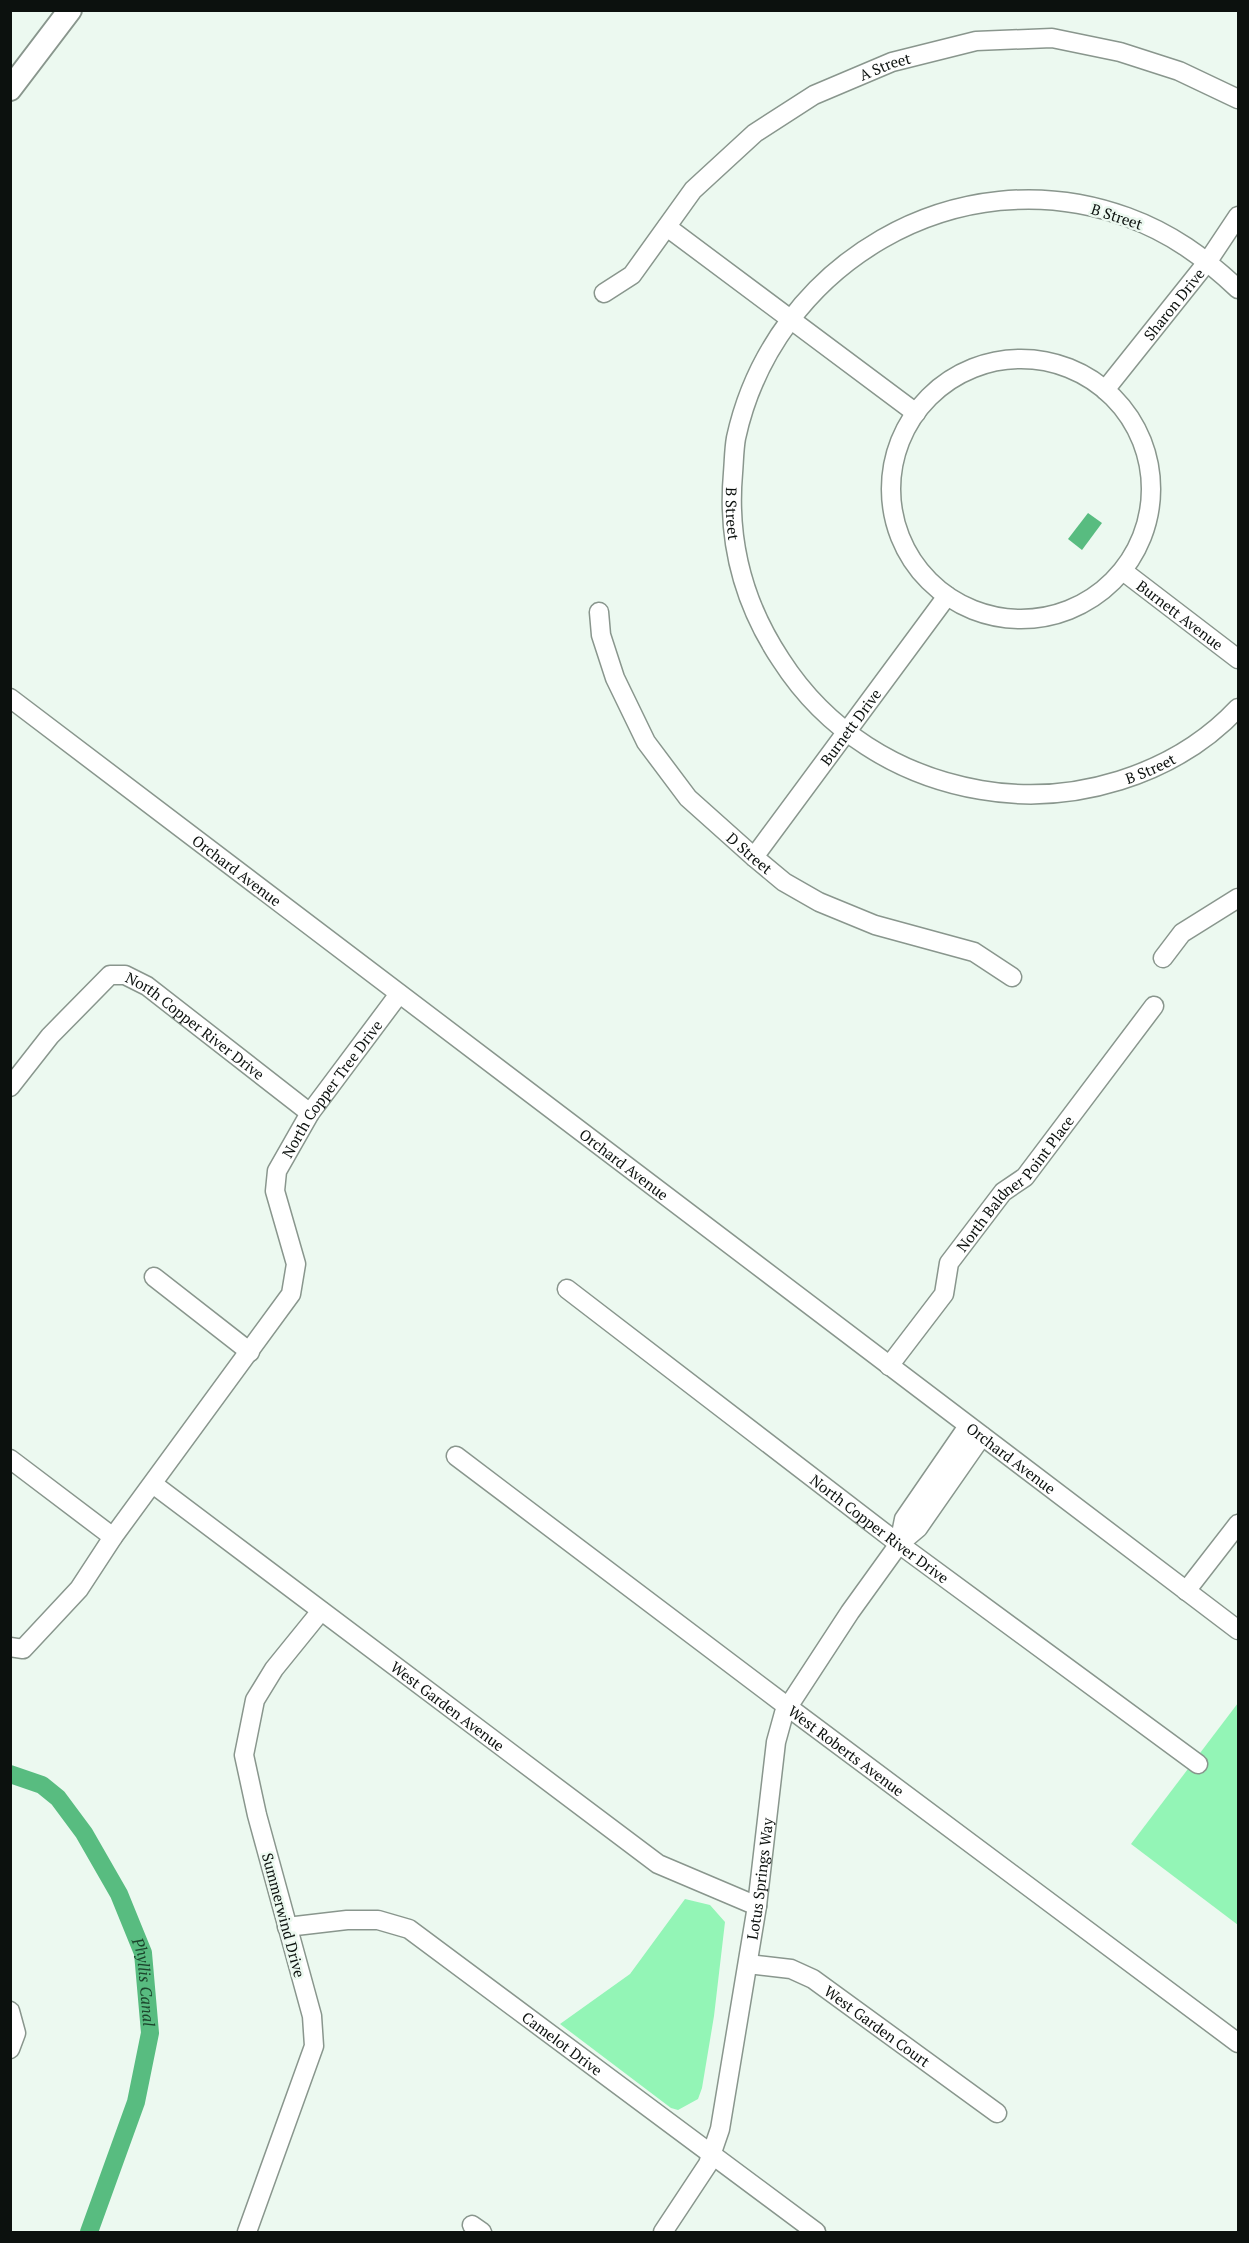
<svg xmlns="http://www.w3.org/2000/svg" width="1249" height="2243" viewBox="0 0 1249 2243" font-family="'PT Serif',serif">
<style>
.green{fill:#93f5b6}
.water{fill:#58bc80}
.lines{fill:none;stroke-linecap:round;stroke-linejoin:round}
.canal{stroke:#58bc80;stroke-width:18}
.minor-casing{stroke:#89968d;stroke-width:21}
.major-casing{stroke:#89968d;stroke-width:26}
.minor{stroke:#fff;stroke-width:18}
.major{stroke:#fff;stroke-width:22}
.labels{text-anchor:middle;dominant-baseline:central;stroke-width:5;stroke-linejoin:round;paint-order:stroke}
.street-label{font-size:15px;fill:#0c110e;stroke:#ecf9f0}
.water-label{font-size:16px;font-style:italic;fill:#1c452c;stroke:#ecf9f0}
</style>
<rect width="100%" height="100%" fill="#ecf9f0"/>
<!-- green -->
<g class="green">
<path d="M 1238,1703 L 1238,1925 L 1131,1844 Z"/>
<path d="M 685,1899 L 710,1905 L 725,1922 L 714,2016 L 702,2088 L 698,2099 L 678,2110 L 671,2108 L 560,2024 L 630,1974 Z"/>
</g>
<!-- water -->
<path class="water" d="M 1088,513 L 1102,523 L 1082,550 L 1068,539 Z"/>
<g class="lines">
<!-- canal -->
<path class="canal" id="s1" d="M 10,1774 L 42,1785 L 58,1798 L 84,1833 L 119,1894 L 143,1953 L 150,2033 L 136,2102 L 89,2232"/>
<defs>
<g id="minor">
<path d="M 667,227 L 916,413"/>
<path id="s2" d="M 1238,289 C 1204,257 1171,233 1127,217 C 957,155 774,264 736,438 C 734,449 734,461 733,473 C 727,541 743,603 781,660 C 826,730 898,776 981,790 C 1072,806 1174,776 1238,708"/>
<path id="s3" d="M 604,293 L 632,275 L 693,190 L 755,133 L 814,95 L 892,62 L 976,41 L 1052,38 L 1120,52 L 1179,71 L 1238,99"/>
<circle cx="1021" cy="489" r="130"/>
<path id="s4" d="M 1105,390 L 1208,261 L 1238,216"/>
<path id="s5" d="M 1123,571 L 1238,659"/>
<path id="s6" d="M 599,612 L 601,635 L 615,678 L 646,742 L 688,798 L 754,857 L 784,882 L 819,902 L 875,925 L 974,952 L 1012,977"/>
<path id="s7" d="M 10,698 L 1238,1630"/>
<path id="s8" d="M 754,857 L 947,596"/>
<path d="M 1163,958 L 1182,933 L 1238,898"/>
<path id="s9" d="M 10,1087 L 50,1036 L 110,975 L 125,975 L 147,986 L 310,1113"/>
<path d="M 154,1277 L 250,1352"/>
<path id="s10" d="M 567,1289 L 899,1544 L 1198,1764"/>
<path id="s11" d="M 889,1366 L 944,1294 L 949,1263 L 1003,1192 L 1025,1177 L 1154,1006"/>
<path id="s12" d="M 456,1456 L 788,1707 L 1238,2043"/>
<path d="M 10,1459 L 113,1537"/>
<path id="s13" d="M 153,1484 L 658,1864 L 757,1906"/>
<path d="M 899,1544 L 904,1519 L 968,1426"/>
<path d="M 1186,1591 L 1238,1524"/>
<path id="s14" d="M 10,1647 L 23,1649 L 79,1589 L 113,1537 L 291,1294 L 296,1264 L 275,1191 L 277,1171 L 310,1113 L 399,994"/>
<path id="s15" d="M 287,1927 L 347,1920 L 378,1920 L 409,1929 L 816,2232"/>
<path id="s16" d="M 748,1964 L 791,1969 L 813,1979 L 997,2113"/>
<path d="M 10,2011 L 16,2033 L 10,2049"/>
<path d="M 472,2225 L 482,2232"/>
<path d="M 247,2232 L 314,2046 L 312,2016 L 257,1815 L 244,1755 L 255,1700 L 274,1669 L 321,1611"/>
<path id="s17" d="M 663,2232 L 708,2164 L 720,2129 L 757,1906 L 776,1742 L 784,1713 L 850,1612 L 899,1544 L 918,1528 L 982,1436"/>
</g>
<path id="major" d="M 10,89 L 70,10"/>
</defs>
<!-- minor casing -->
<use href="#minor" class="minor-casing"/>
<!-- major casing -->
<use href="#major" class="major-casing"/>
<!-- minor -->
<use href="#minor" class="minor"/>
<!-- major -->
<use href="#major" class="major"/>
</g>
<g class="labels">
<!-- street labels -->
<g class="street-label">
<text stroke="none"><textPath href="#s3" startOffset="369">A Street</textPath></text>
<text transform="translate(1117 216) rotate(18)">B Street</text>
<text stroke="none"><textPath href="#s4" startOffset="110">Sharon Drive</textPath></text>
<text stroke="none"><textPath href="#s2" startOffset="717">B Street</textPath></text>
<text stroke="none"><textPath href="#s5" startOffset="72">Burnett Avenue</textPath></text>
<text stroke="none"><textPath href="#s8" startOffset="162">Burnett Drive</textPath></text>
<text stroke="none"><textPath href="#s2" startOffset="1292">B Street</textPath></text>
<text stroke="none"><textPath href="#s6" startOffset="292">D Street</textPath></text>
<text stroke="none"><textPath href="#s7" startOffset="285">Orchard Avenue</textPath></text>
<text stroke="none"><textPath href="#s9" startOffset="252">North Copper River Drive</textPath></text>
<text stroke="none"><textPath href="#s14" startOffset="684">North Copper Tree Drive</textPath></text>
<text stroke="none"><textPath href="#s7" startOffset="771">Orchard Avenue</textPath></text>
<text stroke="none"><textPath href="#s11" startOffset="226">North Baldner Point Place</textPath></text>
<text stroke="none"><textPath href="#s7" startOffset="1257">Orchard Avenue</textPath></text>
<text stroke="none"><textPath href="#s10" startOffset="394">North Copper River Drive</textPath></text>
<text stroke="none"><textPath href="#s13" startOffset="369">West Garden Avenue</textPath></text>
<text stroke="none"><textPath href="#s12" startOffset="489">West Roberts Avenue</textPath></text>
<text stroke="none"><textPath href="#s17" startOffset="372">Lotus Springs Way</textPath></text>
<text transform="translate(284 1915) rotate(75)">Summerwind Drive</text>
<text stroke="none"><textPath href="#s16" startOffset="147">West Garden Court</textPath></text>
<text stroke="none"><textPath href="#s15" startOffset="315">Camelot Drive</textPath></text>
</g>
<!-- water labels -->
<g class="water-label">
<text stroke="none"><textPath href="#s1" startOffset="261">Phyllis Canal</textPath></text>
</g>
</g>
<!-- border -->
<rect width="1249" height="2243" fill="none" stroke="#0c110e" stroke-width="24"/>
</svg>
